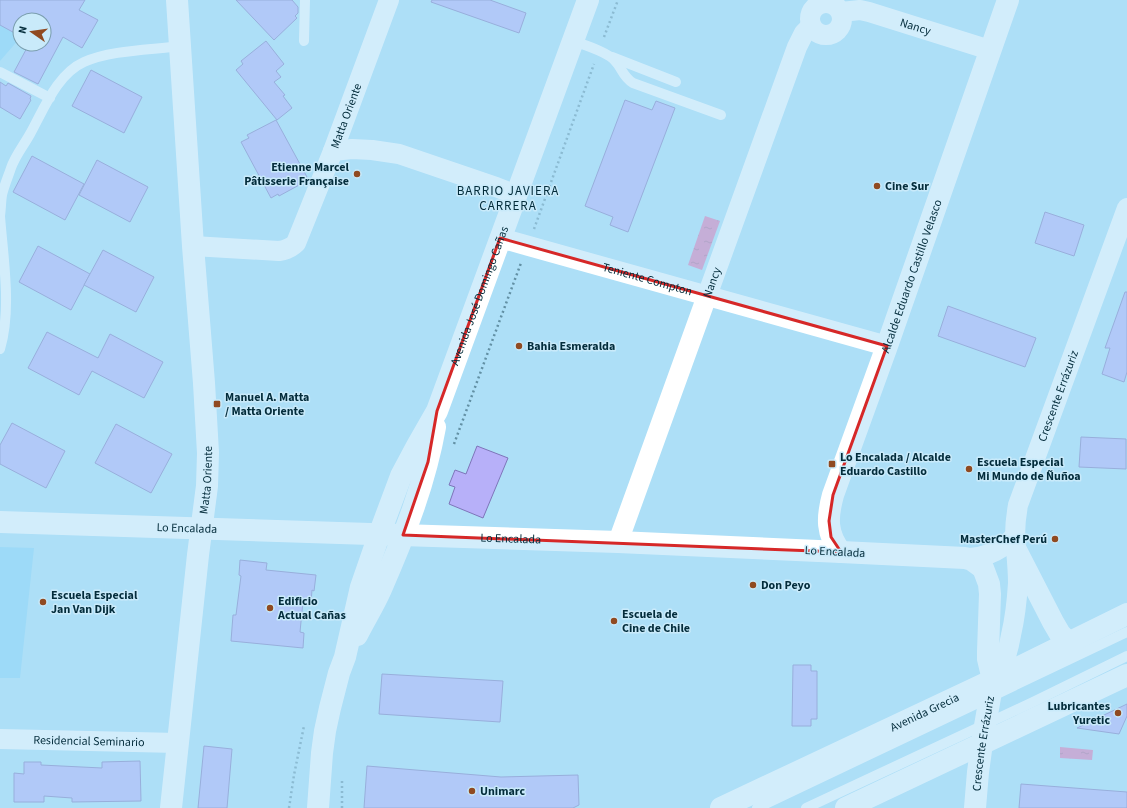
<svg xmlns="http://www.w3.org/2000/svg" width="1127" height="808" viewBox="0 0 1127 808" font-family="'Source Sans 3',sans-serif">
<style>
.built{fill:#8ad6f8}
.water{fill:url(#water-ripples)}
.building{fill:#b7b0f9;stroke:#7e75b9}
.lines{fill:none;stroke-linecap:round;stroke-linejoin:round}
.path{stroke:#6290a4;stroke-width:2.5;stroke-dasharray:2 3;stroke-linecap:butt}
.service{stroke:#fff;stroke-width:10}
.minor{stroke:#fff;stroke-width:20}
.tertiary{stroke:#fff;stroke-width:22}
.secondary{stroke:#fff;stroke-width:22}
.primary{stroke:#fff;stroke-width:22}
.marked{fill:none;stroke:#d62828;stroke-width:3;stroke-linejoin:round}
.poi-dot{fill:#904a21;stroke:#c9eafa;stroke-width:1.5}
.labels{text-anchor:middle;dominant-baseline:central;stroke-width:3;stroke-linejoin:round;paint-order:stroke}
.street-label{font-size:12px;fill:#032c3b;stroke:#c9eafa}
.poi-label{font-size:12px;font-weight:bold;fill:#032c3b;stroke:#c9eafa;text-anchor:start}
.neighbourhood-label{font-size:13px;letter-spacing:1px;fill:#032c3b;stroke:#c9eafa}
</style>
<defs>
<pattern id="water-ripples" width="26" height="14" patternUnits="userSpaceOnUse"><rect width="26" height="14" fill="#e274af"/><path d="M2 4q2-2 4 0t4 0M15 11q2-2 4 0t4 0" fill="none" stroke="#b55f90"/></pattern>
</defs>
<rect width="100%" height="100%" fill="#addff7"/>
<!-- built -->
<g class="built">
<path d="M 0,0 L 20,20 L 20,38 L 0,61 Z"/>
<path d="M 0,547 L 34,548 L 20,678 L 0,678 Z"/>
</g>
<!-- water -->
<g class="water">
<path d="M 705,216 L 720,221 L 702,270 L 688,265 Z"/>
<path d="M 1060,747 L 1093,750 L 1092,760 L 1060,758 Z"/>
</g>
<!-- building -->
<g class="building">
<path d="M 0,0 L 85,0 L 79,10 L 98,20 L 82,48 L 63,37 L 38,84 L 14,72 L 29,44 L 44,44 L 44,20 L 20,20 L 20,36 L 0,25 Z"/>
<path d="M 236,0 L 292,0 L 298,7 L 298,13 L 295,16 L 297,18 L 274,40 Z"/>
<path d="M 432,0 L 490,0 L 526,13 L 519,33 L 431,2 Z"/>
<path d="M 266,41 L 284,64 L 276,71 L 281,77 L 274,82 L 285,95 L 283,96 L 292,108 L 277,120 L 236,70 L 243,64 L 241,61 Z"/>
<path d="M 91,70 L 142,97 L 124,133 L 72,106 Z"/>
<path d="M 0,82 L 6,86 L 8,83 L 31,96 L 30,99 L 31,100 L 20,119 L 0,107 Z"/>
<path d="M 625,100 L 652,110 L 656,101 L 675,108 L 628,232 L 610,225 L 613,217 L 585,206 Z"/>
<path d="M 276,120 L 307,177 L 299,181 L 301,184 L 279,196 L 278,194 L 271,198 L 241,142 L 249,138 L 247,135 Z"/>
<path d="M 32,156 L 84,184 L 65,220 L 13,192 Z"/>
<path d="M 97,160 L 148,187 L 130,222 L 79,195 Z"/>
<path d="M 1045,212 L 1084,225 L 1074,256 L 1035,243 Z"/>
<path d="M 38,246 L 90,274 L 71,310 L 19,282 Z"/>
<path d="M 103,250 L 154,277 L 136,312 L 84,285 Z"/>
<path d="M 1125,292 L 1127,292 L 1127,372 L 1124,382 L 1102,374 L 1110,348 L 1105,348 Z"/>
<path d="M 948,306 L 1036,338 L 1025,367 L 938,336 Z"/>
<path d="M 47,332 L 98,358 L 110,334 L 163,362 L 144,398 L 92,371 L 79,395 L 28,368 Z"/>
<path d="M 12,423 L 65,451 L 46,488 L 0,464 L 0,445 Z"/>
<path d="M 116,424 L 172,454 L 151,493 L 95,463 Z"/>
<path d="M 1081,437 L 1126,439 L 1126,469 L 1079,467 Z"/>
<path d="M 477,446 L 508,458 L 483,518 L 449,504 L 455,487 L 449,485 L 455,470 L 466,474 Z"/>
<path d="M 240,560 L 267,563 L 266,570 L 316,575 L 314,591 L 312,590 L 311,602 L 303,601 L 300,632 L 304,633 L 303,648 L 231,641 L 233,615 L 236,615 L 241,576 L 239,575 Z"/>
<path d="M 793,665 L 811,665 L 811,671 L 817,671 L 817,719 L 811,719 L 811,726 L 792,726 Z"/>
<path d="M 382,674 L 503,681 L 500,722 L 379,714 Z"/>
<path d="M 1127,704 L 1127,716 L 1119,734 L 1077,728 Z"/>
<path d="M 204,746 L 232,749 L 227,808 L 198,808 Z"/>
<path d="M 140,761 L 141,801 L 72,802 L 72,798 L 44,796 L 44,802 L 14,802 L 14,773 L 24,774 L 24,762 L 41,762 L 41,765 L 102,768 L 102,762 Z"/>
<path d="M 367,766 L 501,777 L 578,775 L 579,805 L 573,808 L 364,808 Z"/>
<path d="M 1021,784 L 1127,792 L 1127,808 L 1019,808 Z"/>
</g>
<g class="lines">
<!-- path -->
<g class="path">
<path d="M 604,37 L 618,0"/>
<path d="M 534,229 L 594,64"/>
<path d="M 454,444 L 521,263"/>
<path d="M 289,808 L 294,775 L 304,726"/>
<path d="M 342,808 L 342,780"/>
</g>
<!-- service -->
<g class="service">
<path d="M 304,41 L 305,0"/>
<path d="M 573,41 C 584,45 608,52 615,61 C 623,69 622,76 633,83 L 721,115"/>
<path d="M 612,57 L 676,82"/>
<path d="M 0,72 L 50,98"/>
<path d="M 0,216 C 1,209 1,201 2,195 C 4,186 8,177 11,168 C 15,156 24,145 30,134 C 44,109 57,74 84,62 C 111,50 150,50 180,46"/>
<path d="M 0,216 C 3,257 12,309 0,349"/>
<path d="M 757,808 L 1127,632"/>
<path d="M 806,808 L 1033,702 L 1127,656"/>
</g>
<!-- minor -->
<g class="minor">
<circle cx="826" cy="19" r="16"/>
<path id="s1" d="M 841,12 L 860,10 L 869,12 L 990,50"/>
<path d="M 333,151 L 352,149 L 372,150 L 399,154 L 496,187 L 516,195"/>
<path id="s2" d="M 500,238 L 887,346"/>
<path id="s3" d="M 193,246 L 279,251 C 286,250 291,248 296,243 L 333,151 L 389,0"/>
<path id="s4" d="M 618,542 L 797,47 L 804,33 L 811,26"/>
<path d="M 965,558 C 985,558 1001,551 1015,536"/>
<path id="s5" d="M 993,680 C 1004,666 1008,652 1011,635 C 1015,618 1017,600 1018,583 C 1018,567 1016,552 1015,536 C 1015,526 1016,516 1018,505 L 1127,208"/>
<path id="s6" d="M 0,739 L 178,743"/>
</g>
<!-- tertiary -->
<g class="tertiary">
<path id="s7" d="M 0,522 L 618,542 L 841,552"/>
<path d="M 357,635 C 365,619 374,605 381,589 C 404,537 425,483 435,427"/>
<path id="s8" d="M 171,808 L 198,555 L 207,486 L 208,453 L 204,383 L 193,246 L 177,0"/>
<path id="s9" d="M 318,808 L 322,753 L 325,731 L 330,708 L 339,673 L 345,657 L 361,587 L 379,535 L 401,476 L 417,446 L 437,411 L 588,0"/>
</g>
<!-- secondary -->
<path class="secondary" id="s10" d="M 975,808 L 978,772 L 982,743 L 993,680 L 988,659 L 988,652 L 990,594 L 989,584 L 983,568 L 972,560 L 965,558 L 841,552 C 826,534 827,517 833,495 L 887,346 L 1008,0"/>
<!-- primary -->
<g class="primary">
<path d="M 1016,550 L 1053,622 L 1060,634 L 1069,643"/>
<path id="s11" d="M 721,808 L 993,680 L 1032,661 L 1127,614"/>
<path d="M 846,808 L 1127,675"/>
</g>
</g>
<!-- marked area -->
<path d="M0 0H1127V808H0ZM 500,238 L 887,346 L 833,495 L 829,521 L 831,537 L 841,552 L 403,535 L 428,462 L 437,411 Z" fill="#addff7" fill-opacity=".55" fill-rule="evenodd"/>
<path class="marked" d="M 500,238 L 887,346 L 833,495 L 829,521 L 831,537 L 841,552 L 403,535 L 428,462 L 437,411 Z"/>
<!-- markers -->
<g class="poi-dot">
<circle cx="357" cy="174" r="4"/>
<circle cx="877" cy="186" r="4"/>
<circle cx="519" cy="346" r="4"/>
<rect x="213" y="400" width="8" height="8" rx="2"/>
<rect x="828" y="460" width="8" height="8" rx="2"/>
<circle cx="969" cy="469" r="4"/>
<circle cx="1055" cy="539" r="4"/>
<circle cx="753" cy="585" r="4"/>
<circle cx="43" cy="602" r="4"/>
<circle cx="270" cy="608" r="4"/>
<circle cx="614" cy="621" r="4"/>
<circle cx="1118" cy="713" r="4"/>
<circle cx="472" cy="791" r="4"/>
</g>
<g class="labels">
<!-- street labels -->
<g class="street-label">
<text stroke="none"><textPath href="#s1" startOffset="77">Nancy</textPath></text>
<text stroke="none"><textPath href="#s3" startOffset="242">Matta Oriente</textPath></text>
<text stroke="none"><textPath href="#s10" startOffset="681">Alcalde Eduardo Castillo Velasco</textPath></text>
<text stroke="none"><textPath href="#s2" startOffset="153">Teniente Compton</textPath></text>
<text stroke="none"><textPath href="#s4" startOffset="276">Nancy</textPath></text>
<text stroke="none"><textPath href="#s9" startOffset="541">Avenida José Domingo Cañas</textPath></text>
<text stroke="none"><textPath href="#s5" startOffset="296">Crescente Errázuriz</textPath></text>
<text stroke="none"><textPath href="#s8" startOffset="330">Matta Oriente</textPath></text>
<text stroke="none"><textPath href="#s7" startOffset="187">Lo Encalada</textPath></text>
<text stroke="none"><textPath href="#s7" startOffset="511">Lo Encalada</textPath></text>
<text transform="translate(835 552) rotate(3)">Lo Encalada</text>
<text stroke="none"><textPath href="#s11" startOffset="225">Avenida Grecia</textPath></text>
<text stroke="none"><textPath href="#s6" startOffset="89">Residencial Seminario</textPath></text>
<text stroke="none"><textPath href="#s10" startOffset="65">Crescente Errázuriz</textPath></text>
</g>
<!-- poi labels -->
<g class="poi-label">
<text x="349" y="167" text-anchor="end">Etienne Marcel<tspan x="349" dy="14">Pâtisserie Française</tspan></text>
<text x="885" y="186">Cine Sur</text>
<text x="527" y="346">Bahia Esmeralda</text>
<text x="225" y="397">Manuel A. Matta<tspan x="225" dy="14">/ Matta Oriente</tspan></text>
<text x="840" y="457">Lo Encalada / Alcalde<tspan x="840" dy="14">Eduardo Castillo</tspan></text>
<text x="977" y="462">Escuela Especial<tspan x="977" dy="14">Mi Mundo de Ñuñoa</tspan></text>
<text x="1047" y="539" text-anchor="end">MasterChef Perú</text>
<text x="761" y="585">Don Peyo</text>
<text x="51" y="595">Escuela Especial<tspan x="51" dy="14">Jan Van Dijk</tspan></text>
<text x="278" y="601">Edificio<tspan x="278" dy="14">Actual Cañas</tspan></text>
<text x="622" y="614">Escuela de<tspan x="622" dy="14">Cine de Chile</tspan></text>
<text x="1110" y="706" text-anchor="end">Lubricantes<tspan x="1110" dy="14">Yuretic</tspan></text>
<text x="480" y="791">Unimarc</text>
</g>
<!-- neighbourhood labels -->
<g class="neighbourhood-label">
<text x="508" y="191">BARRIO JAVIERA<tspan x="508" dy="15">CARRERA</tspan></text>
</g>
</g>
<!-- north arrow -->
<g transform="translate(32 32) rotate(283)"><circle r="19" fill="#c9eafa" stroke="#7a9eae"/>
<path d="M0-3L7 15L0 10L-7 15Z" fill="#904a21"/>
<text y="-6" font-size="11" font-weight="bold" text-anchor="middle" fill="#032c3b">N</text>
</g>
</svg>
